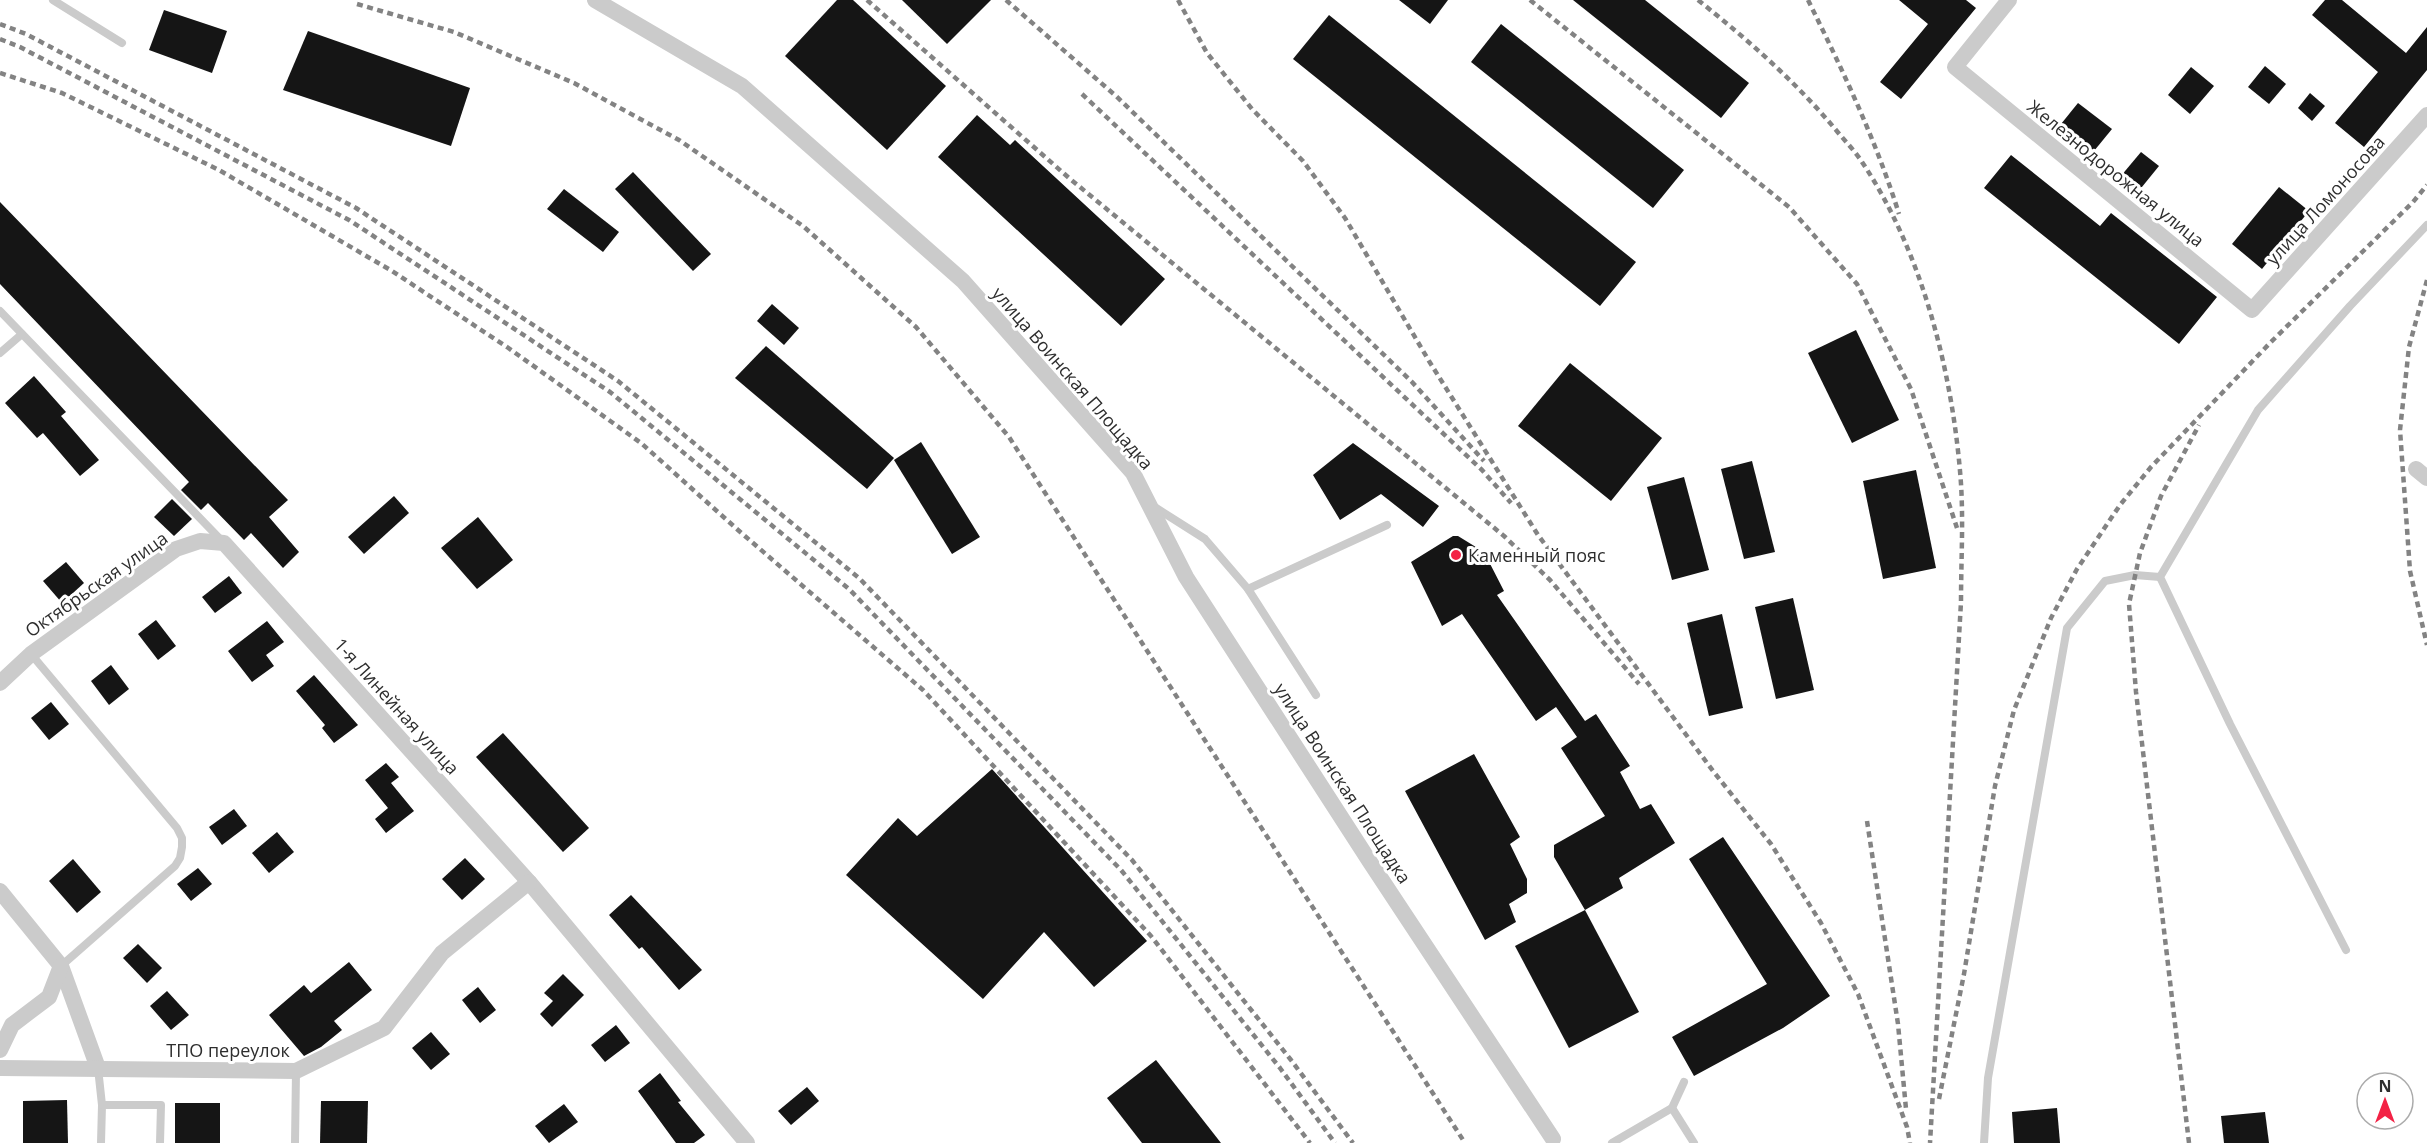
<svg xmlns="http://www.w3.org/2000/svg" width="2427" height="1143" viewBox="0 0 2427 1143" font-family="'Open Sans',sans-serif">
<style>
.building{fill:#151515}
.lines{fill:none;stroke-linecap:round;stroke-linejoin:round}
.lane{stroke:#cbcbcb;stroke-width:8}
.street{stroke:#cbcbcb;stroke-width:16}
.rail{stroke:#838383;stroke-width:4.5;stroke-dasharray:6 4.5;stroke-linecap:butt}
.poi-dot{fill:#f32245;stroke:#fff;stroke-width:2}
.labels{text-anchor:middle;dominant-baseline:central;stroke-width:6;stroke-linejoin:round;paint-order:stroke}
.street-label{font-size:18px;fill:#2e2e2e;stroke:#fff}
.poi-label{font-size:18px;fill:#2e2e2e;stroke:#fff;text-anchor:start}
</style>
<rect width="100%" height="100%" fill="#fff"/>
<!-- building -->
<g class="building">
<path d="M 837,0 L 853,0 L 946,86 L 887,150 L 785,56 Z"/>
<path d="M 902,0 L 991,0 L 947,44 Z"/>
<path d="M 1399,0 L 1448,0 L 1430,24 Z"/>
<path d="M 1573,0 L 1645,0 L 1749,83 L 1721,118 Z"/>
<path d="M 1899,0 L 1966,0 L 1976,8 L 1901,99 L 1880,82 L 1928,24 Z"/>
<path d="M 2325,0 L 2342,0 L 2406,53 L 2427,27 L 2427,70 L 2364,147 L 2335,123 L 2378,72 L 2312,15 Z"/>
<path d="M 164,10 L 227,31 L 212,73 L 149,50 Z"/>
<path d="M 1329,15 L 1636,262 L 1600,306 L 1293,59 Z"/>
<path d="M 1501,24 L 1684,170 L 1653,208 L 1471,62 Z"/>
<path d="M 308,31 L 470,88 L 451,146 L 283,90 Z"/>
<path d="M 2265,66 L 2286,84 L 2269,104 L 2248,87 Z"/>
<path d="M 2191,67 L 2214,86 L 2190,114 L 2168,95 Z"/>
<path d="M 2310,93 L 2325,106 L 2312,121 L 2298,108 Z"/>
<path d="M 2078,103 L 2112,129 L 2094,151 L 2061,124 Z"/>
<path d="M 977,115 L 1010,145 L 1015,140 L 1165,279 L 1121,326 L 938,157 Z"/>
<path d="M 2141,152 L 2159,166 L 2133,198 L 2115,183 Z"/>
<path d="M 2011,155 L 2100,226 L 2111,213 L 2217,297 L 2179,344 L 1984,188 Z"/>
<path d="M 633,172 L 711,254 L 693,271 L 615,189 Z"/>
<path d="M 2279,187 L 2309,211 L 2262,269 L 2232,244 Z"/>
<path d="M 564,189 L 619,232 L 603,252 L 547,209 Z"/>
<path d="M 0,202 L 288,500 L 269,517 L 299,552 L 283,568 L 251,533 L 244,540 L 208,503 L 201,510 L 181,490 L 189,482 L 0,284 Z"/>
<path d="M 772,304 L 799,328 L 784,345 L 757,321 Z"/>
<path d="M 1856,330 L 1899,420 L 1852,443 L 1808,353 Z"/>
<path d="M 766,346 L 894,458 L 867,489 L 735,378 Z"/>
<path d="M 1570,363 L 1662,438 L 1611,501 L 1518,426 Z"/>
<path d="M 34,376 L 66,412 L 61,416 L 99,460 L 80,476 L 43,433 L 37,438 L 5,403 Z"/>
<path d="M 921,442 L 980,537 L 952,554 L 894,460 Z"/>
<path d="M 1353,443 L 1439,506 L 1423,527 L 1381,494 L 1340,520 L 1313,475 Z"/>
<path d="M 1752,461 L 1775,552 L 1744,559 L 1721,469 Z"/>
<path d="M 1916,470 L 1936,568 L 1883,579 L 1863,481 Z"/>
<path d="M 1684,477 L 1709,570 L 1672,580 L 1647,487 Z"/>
<path d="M 394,496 L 409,513 L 364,554 L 348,537 Z"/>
<path d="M 172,499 L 192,519 L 174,536 L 154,517 Z"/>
<path d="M 478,517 L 513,560 L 477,589 L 441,548 Z"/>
<path d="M 1453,536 L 1458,536 L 1484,552 L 1504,591 L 1497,595 L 1585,721 L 1596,714 L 1630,766 L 1620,772 L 1640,809 L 1651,804 L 1675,843 L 1619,878 L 1623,888 L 1585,910 L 1554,857 L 1554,845 L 1605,816 L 1561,748 L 1577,737 L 1556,707 L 1536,721 L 1462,614 L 1442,626 L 1411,562 Z"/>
<path d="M 66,562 L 84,583 L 62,603 L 43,581 Z"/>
<path d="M 229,576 L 242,593 L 215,613 L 202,597 Z"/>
<path d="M 1793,598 L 1814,690 L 1776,699 L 1755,607 Z"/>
<path d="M 1722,614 L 1743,708 L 1709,716 L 1687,623 Z"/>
<path d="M 156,620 L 176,646 L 158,660 L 138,634 Z"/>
<path d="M 267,621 L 284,642 L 266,655 L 274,666 L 252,682 L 228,651 Z"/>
<path d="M 111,665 L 129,689 L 109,705 L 91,681 Z"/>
<path d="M 314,675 L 358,725 L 334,743 L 322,728 L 325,725 L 296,691 Z"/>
<path d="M 51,702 L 69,724 L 49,740 L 31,718 Z"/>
<path d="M 503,733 L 589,828 L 563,852 L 476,757 Z"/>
<path d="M 1474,754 L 1520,837 L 1510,844 L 1527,879 L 1527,893 L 1509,904 L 1516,922 L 1485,940 L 1405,791 Z"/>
<path d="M 386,763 L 399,777 L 391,783 L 414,811 L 386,833 L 375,819 L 388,808 L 365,780 Z"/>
<path d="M 992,769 L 1147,941 L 1094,987 L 1044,932 L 983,999 L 846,875 L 898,818 L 917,836 Z"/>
<path d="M 234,809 L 247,826 L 222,845 L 209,827 Z"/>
<path d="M 277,832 L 294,852 L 269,873 L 252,853 Z"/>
<path d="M 1723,837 L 1830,996 L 1783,1028 L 1694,1076 L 1672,1037 L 1767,984 L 1689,859 Z"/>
<path d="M 465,858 L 485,879 L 462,900 L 442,879 Z"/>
<path d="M 73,859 L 101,892 L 77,913 L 49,881 Z"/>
<path d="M 198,868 L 212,884 L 191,901 L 177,884 Z"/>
<path d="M 631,895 L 702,970 L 679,990 L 642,947 L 639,949 L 609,915 Z"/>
<path d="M 1585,910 L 1639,1012 L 1569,1048 L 1515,946 Z"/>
<path d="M 138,944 L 162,968 L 147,983 L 123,958 Z"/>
<path d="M 349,962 L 372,990 L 334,1021 L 342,1030 L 321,1047 L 304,1056 L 269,1015 L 304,985 L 311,993 Z"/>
<path d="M 563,974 L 584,995 L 552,1027 L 540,1014 L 553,1001 L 544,993 Z"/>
<path d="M 478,987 L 496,1010 L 480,1023 L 462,1000 Z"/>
<path d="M 167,991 L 189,1015 L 171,1030 L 150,1006 Z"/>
<path d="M 616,1025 L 630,1043 L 605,1062 L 591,1045 Z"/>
<path d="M 431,1032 L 450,1054 L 431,1070 L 412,1048 Z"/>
<path d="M 1156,1060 L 1221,1143 L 1142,1143 L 1107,1098 Z"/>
<path d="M 660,1073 L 681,1101 L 678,1102 L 705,1135 L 694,1143 L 676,1143 L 638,1091 Z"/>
<path d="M 807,1087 L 819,1101 L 791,1125 L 778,1111 Z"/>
<path d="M 67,1100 L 68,1143 L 23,1143 L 23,1101 Z"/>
<path d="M 321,1101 L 368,1101 L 367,1143 L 320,1143 Z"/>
<rect x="175" y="1103" width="45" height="40"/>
<path d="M 564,1104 L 578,1122 L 549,1143 L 535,1126 Z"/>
<path d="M 2057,1108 L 2060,1143 L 2014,1143 L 2012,1112 Z"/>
<path d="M 2265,1112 L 2269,1143 L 2224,1143 L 2221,1116 Z"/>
</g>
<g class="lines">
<!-- lane -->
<g class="lane">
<path d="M 53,0 L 122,43"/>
<path d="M 0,311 L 222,541"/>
<path d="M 0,353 L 22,334"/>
<path d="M 1153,506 L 1205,539 L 1248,589 L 1316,695"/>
<path d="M 1248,589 L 1387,525"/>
<path d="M 31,654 L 177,828 L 182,838 L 182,847 L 180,858 L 175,866 L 61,966"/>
<path d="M 2346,950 L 2230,724 L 2160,577 L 2258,410 L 2350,306 L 2427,225"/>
<path d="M 98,1068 L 102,1105 L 101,1143"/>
<path d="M 102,1105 L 161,1105 L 160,1143"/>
<path d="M 1672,1108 L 1694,1143"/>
<path d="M 295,1143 L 296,1071"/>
<path d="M 1612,1143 L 1672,1108 L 1684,1082"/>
<path d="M 1984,1143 L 1988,1078 L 2067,628 L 2105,581 L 2135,575 L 2160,577"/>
</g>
<!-- street -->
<g class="street">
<path d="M 595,0 L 742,86 L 963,281 L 1133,473 L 1186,577 L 1370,862 L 1553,1139"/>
<path d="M 2009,0 L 1955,67 L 2252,310 L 2427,115"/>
<path d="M 2416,469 L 2427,478"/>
<path d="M 0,683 L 31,654 L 176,549 L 200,541 L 224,543 L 529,882 L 747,1143"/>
<path d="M 0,891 L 61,966 L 98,1068"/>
<path d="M 0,1050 L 12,1025 L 49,997 L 61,966"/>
<path d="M 0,1068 L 296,1071 L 384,1028 L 442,953 L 529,882"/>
</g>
<!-- rail -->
<g class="rail">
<path d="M 867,0 L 1069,178 L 1504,536 L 1550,580 L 1639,684"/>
<path d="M 1006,0 L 1116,96 L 1412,382 L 1484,461"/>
<path d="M 1178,0 L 1207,53 L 1252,109 L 1303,161 L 1345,218 L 1429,361 L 1538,535 L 1713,771 L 1771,844 L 1821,923 L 1858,994 L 1907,1127 L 1910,1143"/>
<path d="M 1530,0 L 1789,207 L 1857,284 L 1911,389 L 1957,528"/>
<path d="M 1698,0 C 1748,40 1795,81 1836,130 C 1845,141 1855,151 1862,162 C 1921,250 1951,367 1960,471 C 1964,514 1961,559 1961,602 L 1930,1143"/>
<path d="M 1808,0 C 1842,69 1876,140 1899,214"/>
<path d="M 357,4 L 454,32 L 574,83 L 679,140 L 803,226 L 916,327 L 1009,437 L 1465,1143"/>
<path d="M 0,24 L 26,34 L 356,208 L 618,381 L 859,578 L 1132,860 L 1291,1060 L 1353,1143"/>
<path d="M 0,39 L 20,47 L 349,220 L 610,392 L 849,589 L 1121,870 L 1280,1068 L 1335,1143"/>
<path d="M 0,73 L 62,93 L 219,170 L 392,271 L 507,347 L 641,443 L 738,530 L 923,690 L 1151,936 L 1310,1143"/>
<path d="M 1082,94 L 1482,470 L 1511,503"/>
<path d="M 2427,280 L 2409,347 L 2400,430 L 2410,571 L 2427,645"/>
<path d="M 1867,821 L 1898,1024 L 1906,1109"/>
<path d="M 1939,1099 L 1964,974 L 1995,786 L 2014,710 L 2051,618 L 2077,569 L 2120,505 L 2151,467 L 2270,343 L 2413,202 L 2427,185"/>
<path d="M 2189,1143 L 2136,692 L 2129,604 L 2140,553 L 2161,496 L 2199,425"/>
</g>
</g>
<!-- markers -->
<circle class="poi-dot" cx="1456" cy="555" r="6"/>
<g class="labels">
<!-- street labels -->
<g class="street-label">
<text transform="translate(2116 173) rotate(39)">Железнодорожная улица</text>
<text transform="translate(2325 200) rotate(-48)">улица Ломоносова</text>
<text transform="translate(1073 378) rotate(49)">улица Воинская Площадка</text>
<text transform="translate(96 584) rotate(-35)">Октябрьская улица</text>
<text transform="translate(397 706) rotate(48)">1-я Линейная улица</text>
<text transform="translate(1343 783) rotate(57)">улица Воинская Площадка</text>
<text x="228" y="1050">ТПО переулок</text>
</g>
<!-- poi labels -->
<g class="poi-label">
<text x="1468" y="555">Каменный пояс</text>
</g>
</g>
<!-- north arrow -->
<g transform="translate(2385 1101)"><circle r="28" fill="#ffffff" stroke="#ababab" stroke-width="1.5"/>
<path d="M0-4.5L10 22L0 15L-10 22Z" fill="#f32245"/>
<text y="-9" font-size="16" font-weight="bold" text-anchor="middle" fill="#2e2e2e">N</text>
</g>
</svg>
